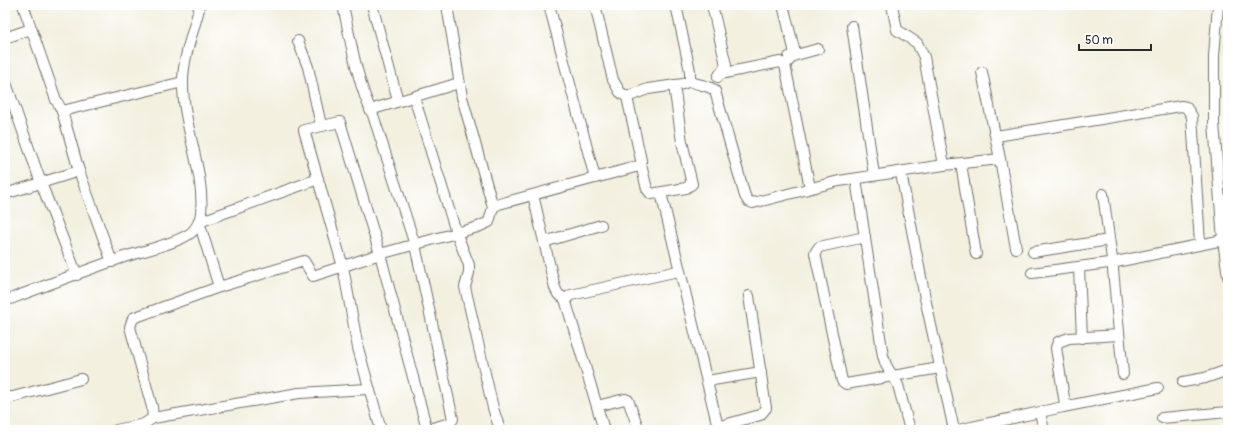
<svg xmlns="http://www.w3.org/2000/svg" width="1233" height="435" viewBox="0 0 1233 435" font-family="Pangolin,sans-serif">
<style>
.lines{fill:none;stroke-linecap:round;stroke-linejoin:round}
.street-casing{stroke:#71706a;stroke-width:12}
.street{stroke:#fff;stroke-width:10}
</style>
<rect width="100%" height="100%" fill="#fff"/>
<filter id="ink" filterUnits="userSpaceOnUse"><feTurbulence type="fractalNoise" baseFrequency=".025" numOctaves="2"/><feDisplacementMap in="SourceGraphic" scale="8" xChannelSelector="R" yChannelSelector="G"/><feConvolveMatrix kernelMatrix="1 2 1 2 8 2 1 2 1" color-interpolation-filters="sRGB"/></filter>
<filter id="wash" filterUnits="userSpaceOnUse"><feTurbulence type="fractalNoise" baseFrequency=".012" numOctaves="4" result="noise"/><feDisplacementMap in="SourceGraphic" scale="16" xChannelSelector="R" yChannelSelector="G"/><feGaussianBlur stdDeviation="0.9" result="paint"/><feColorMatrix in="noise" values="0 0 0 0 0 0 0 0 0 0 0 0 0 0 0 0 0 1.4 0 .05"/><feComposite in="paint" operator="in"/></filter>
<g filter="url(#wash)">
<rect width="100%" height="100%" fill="#f3f0e0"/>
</g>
<g filter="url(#ink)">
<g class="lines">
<defs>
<g id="street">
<path d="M 23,5 L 56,100 L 62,111 L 79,171 L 112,262"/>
<path d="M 343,5 C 350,38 358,86 373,115 L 415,245 L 453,419 L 450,423 L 429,429 L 426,426 L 380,254 L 340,122 L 304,130 L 343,267 L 358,348 L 381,430"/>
<path d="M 372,5 L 398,101"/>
<path d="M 447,5 L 462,97 L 493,207"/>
<path d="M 549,5 L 595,178"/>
<path d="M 712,5 L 726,65 L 718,77"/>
<path d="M 783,5 L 794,49 L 794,55 L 785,65"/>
<path d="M 892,5 L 897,30 L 917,43 L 924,57 L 944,165"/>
<path d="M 1218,5 L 1214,56 L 1214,123 L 1223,240 L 1228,277"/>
<path d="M 852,26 L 874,175"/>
<path d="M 5,38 L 31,29"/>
<path d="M 298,41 L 308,67 L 321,125"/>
<path d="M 789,57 L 818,49"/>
<path d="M 720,74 L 780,62 L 785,65 L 810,188"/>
<path d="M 690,81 C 698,86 709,84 715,91 L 745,196 L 748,201 L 753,203 L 839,181 L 944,165 L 1000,159 L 982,72"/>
<path d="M 6,83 L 41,183 L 77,275"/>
<path d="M 414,97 L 456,232 L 469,265 L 469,273 L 465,287 L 493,408 L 500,430"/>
<path d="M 627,97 L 648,89 L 683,84 L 690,81 L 690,71 L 676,5"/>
<path d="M 370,110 L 459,83"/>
<path d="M 62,111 L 183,82"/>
<path d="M 996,136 L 1181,106 L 1186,107 L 1192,116 L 1200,244"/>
<path d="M 1000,159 L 1016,248"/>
<path d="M 961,164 L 976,254"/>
<path d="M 641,165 L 647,189 L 651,194 L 686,188 L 692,184 L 682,142 L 674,85"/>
<path d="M 901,173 L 925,298 L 954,430"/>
<path d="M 318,179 L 199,222 L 219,287 L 304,261 L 313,276 L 380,254 L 478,227 L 489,222 L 493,207 L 499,204 L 639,166 L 641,165 L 641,160 L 627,97 L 620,92 L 613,80 L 595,5"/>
<path d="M 856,179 L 883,356 L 886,365 L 898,385 L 910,430"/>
<path d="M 661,193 L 718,427"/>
<path d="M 5,194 L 79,171"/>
<path d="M 1103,194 L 1112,259 L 1123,374"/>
<path d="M 533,195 L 555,288 L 558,294 L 565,299 L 604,430"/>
<path d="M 865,237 L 819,247 L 815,253 L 842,381 L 846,384 L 940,368"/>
<path d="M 544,242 L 601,225"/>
<path d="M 1033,252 L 1109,240"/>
<path d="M 1079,267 L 1082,338"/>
<path d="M 1032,273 L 1116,262 L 1223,240"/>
<path d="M 565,299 L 571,295 L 678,271"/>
<path d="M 5,301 C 44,286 84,271 124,257 C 142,251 179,243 192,232 C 197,227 200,220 201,213 C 205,171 182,124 183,82 C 183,56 194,30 200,5"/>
<path d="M 707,381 L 761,372"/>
<path d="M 1183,382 L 1205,378 L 1228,370"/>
<path d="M 5,397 L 13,397 L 81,379"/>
<path d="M 597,406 L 625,399 L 628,400 L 639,430"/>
<path d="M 1063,407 L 1158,388"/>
<path d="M 1040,413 L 1044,430"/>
<path d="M 153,418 L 299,393 L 368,389"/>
<path d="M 1162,418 L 1228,412"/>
<path d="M 116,430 L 144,424 L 153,418 L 152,407 L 130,327 L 133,318 L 219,287"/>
<path d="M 706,430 L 760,415 L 766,408 L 749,296"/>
<path d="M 958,430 L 1063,407 L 1065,404 L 1056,348 L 1058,342 L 1069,338 L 1119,335"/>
</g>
</defs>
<!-- street casing -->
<use href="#street" class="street-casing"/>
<!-- street -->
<use href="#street" class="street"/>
</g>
</g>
<!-- margin -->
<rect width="1233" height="435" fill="none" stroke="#fff" stroke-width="20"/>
<!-- scale -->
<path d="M1079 44v6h72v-6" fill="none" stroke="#2b2b2b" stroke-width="2"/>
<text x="1085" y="44" font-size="12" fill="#2b2b2b" stroke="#ffffff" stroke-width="3" paint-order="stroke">50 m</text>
</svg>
